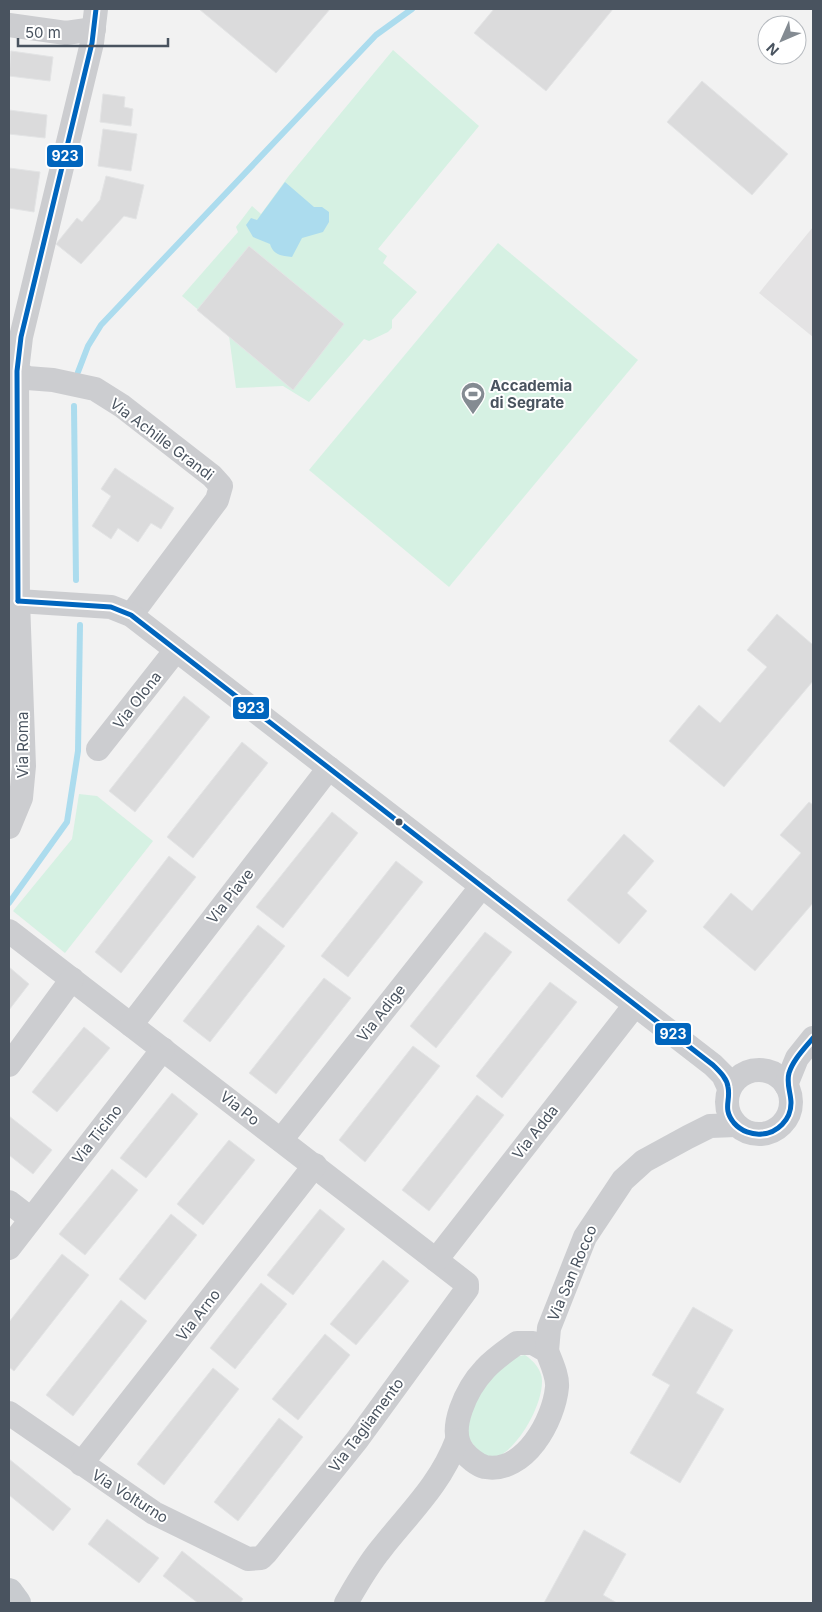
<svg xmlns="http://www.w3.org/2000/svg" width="822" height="1612" viewBox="0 0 822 1612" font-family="Inter,sans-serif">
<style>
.education{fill:#e4e3e4}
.green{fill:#d6f1e3}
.water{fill:#acdcee}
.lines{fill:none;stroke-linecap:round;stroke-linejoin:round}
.stream{stroke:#acdcee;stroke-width:6}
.building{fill:#dbdbdc;stroke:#e3e4e5}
.minor{stroke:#cccdd0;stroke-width:24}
.major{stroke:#c8cbcf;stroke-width:28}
.bus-1-casing{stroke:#fff;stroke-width:9}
.bus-1{stroke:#0065bd;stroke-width:5}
.bus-dot{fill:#49535f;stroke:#fff;stroke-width:2}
.labels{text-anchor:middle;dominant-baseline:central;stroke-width:4;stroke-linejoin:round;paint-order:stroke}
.poi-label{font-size:15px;font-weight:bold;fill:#49535f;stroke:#fff;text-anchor:start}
.street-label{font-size:15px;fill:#49535f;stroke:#fff}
.line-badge{stroke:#fff;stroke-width:2}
.badge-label{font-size:14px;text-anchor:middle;font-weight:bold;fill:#fff}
</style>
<rect width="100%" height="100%" fill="#f2f2f2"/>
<!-- education -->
<path class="education" d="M 813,227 L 813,337 L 759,293 Z"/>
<!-- green -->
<g class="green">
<path d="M 393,50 L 479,126 L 378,249 L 387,256 L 383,263 L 417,292 L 392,320 L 392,328 L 388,332 L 369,341 L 364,339 L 309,402 L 283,386 L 236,388 L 229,336 L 182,296 L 238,232 L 236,227 L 252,206 L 261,214 L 288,177 Z"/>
<path d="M 498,243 L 638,360 L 449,587 L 309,470 Z"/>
<path d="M 79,794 L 97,796 L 153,841 L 65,953 L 13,911 L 72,839 Z"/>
<path d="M 525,1355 C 534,1361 543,1371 542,1383 C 541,1407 520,1445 499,1456 C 495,1458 488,1459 484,1460 L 464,1431 L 477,1390 L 514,1357 Z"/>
</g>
<!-- water -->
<path class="water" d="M 285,182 L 314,207 L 322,207 L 329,212 L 329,222 L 323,232 L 302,238 L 292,257 C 282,256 273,255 270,244 L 253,237 L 246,225 L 251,218 L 257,220 Z"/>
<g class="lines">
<!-- stream -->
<g class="stream">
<path d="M 78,372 L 88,346 L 101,325 L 376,35 L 412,9"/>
<path d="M 74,406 L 76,580"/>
<path d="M 9,903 L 67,822 L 78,751 L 80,625"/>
</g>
</g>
<!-- building -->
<g class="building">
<path d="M 199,9 L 330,9 L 276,73 Z"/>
<path d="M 494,9 L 613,9 L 546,91 L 474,33 Z"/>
<path d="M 11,51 L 53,57 L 50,81 L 9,76 Z"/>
<path d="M 702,81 L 788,154 L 752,195 L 667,122 Z"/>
<path d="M 103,94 L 125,97 L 124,107 L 133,109 L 131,126 L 100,122 Z"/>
<path d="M 9,110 L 47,115 L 45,138 L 9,134 Z"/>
<path d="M 103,129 L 137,134 L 131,171 L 98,166 Z"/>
<path d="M 9,168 L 40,172 L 34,212 L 9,208 Z"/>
<path d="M 106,176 L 144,185 L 136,219 L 124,216 L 81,264 L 56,244 L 77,218 L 82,222 L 100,200 Z"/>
<path d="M 249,246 L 344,324 L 293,390 L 197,310 Z"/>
<path d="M 115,468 L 174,508 L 161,529 L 151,523 L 138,542 L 118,528 L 111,539 L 92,526 L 111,496 L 101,489 Z"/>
<path d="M 777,614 L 813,645 L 813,681 L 724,787 L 669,741 L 699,705 L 720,723 L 767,667 L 747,650 Z"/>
<path d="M 184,696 L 210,717 L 135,812 L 109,791 Z"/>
<path d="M 242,742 L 268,763 L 193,858 L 167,837 Z"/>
<path d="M 809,802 L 813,805 L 813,903 L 755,971 L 703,927 L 731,893 L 752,911 L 801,853 L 780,835 Z"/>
<path d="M 332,812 L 358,833 L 283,928 L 256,907 Z"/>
<path d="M 624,834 L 654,861 L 627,893 L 647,911 L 619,944 L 567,900 Z"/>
<path d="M 169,856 L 196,877 L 121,973 L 95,952 Z"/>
<path d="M 396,861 L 423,882 L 348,977 L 321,956 Z"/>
<path d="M 258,925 L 285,946 L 210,1042 L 183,1021 Z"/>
<path d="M 485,932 L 512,952 L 436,1048 L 410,1026 Z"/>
<path d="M 9,967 L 29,984 L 9,1010 Z"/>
<path d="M 324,978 L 351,998 L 276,1094 L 249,1073 Z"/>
<path d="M 550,982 L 577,1002 L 502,1098 L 476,1076 Z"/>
<path d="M 84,1027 L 110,1048 L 57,1112 L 32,1092 Z"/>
<path d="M 413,1046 L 440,1066 L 365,1162 L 339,1140 Z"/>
<path d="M 172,1093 L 198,1114 L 146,1178 L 120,1158 Z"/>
<path d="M 477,1095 L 504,1115 L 429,1211 L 402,1190 Z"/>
<path d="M 9,1116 L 52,1150 L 33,1174 L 9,1155 Z"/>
<path d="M 229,1140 L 255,1160 L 203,1225 L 177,1204 Z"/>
<path d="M 112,1169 L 138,1190 L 85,1255 L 59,1234 Z"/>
<path d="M 320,1209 L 345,1229 L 293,1295 L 267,1275 Z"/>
<path d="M 171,1214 L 197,1235 L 145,1300 L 119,1279 Z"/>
<path d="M 62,1254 L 89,1275 L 14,1371 L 9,1367 L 9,1322 Z"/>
<path d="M 383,1260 L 409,1281 L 356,1345 L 330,1324 Z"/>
<path d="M 261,1283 L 287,1304 L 235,1369 L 210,1348 Z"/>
<path d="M 121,1300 L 147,1321 L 73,1416 L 46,1395 Z"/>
<path d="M 693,1307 L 733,1330 L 696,1393 L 724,1409 L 680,1483 L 630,1453 L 670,1385 L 652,1375 Z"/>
<path d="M 325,1334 L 350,1355 L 298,1420 L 272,1399 Z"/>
<path d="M 213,1368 L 239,1389 L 164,1485 L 137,1464 Z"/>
<path d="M 279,1418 L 303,1437 L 238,1521 L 214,1502 Z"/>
<path d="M 9,1459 L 71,1509 L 53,1531 L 9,1495 Z"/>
<path d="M 107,1519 L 159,1558 L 139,1583 L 88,1544 Z"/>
<path d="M 584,1530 L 626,1554 L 603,1595 L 617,1603 L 544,1603 Z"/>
<path d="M 182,1551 L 243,1599 L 240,1603 L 198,1603 L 163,1576 Z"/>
</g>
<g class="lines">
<!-- minor -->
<g class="minor">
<path d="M 9,25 L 66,33 L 94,29"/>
<path d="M 9,366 L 27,378 L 53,380 L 95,389 L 122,406 L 212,476 L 221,486 L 217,500 L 131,615"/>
<path d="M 18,601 L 111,607 L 131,615 L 713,1065 L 723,1075 L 729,1088"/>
<path d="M 98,749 L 176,650"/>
<path d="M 9,827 L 21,798 L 24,766 L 18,601 L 17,371 L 21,337 L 92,43 L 96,9"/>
<path d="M 9,931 L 436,1260 L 467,1284 L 467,1289 L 357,1440 L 266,1553 L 261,1558 L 248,1559 L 154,1513 L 9,1413"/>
<path d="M 131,1025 L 329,768"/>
<path d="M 9,1065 L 72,979"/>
<circle cx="759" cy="1102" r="32"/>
<path d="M 786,1085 L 797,1058 L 813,1038"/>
<path d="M 281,1140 L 482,886"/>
<path d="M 9,1202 L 31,1219"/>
<path d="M 9,1248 L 163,1049"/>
<path d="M 436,1260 L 635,1005"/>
<path d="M 517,1343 L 533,1343 L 547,1351 C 551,1362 558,1376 557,1387 C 554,1420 525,1474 485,1467 C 477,1465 468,1457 464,1452 C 445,1430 468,1387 485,1369 C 494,1359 506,1351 517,1343 Z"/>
<path d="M 547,1351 L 549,1328 L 585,1237 L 623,1180 L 644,1161 L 688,1137 L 710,1126 L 736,1125"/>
<path d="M 81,1464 L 315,1165"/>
<path d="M 346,1603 C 357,1584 367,1566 381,1549 C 410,1512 440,1485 457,1440"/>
</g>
<!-- major -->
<path class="major" d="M 9,1592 L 17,1603"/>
<defs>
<g id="bus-1">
<path d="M 18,601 L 111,607 L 131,615 L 713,1065 C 719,1071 727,1078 728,1087 C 731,1101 722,1108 734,1123 C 741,1131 752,1135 762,1134 C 777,1133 791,1120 791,1103 C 791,1093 786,1084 789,1073 C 793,1060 804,1049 813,1038"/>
<path d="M 18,601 L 17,371 L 21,337 L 92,43 L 96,9"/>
</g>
</defs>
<!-- bus-1 casing -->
<use href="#bus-1" class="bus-1-casing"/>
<!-- bus-1 -->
<use href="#bus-1" class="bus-1"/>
</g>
<!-- icons -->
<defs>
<symbol id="stadium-pin" viewBox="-11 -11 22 30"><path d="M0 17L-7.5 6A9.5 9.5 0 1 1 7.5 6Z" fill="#848b92" stroke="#fff"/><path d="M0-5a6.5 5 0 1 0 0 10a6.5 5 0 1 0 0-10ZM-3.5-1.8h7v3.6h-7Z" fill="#fff"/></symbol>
</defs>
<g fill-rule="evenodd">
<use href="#stadium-pin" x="459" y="380" width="28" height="38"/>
</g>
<!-- markers -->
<circle class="bus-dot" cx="399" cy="822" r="4.5"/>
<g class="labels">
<!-- poi labels -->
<g class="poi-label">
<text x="490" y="385">Accademia<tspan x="490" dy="17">di Segrate</tspan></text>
</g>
<!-- street labels -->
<g class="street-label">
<text transform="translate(162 439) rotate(37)">Via Achille Grandi</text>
<text transform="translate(137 700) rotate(-52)">Via Olona</text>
<text transform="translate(22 745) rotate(-90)">Via Roma</text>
<text transform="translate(230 896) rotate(-52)">Via Piave</text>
<text transform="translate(381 1013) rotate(-52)">Via Adige</text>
<text transform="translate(240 1108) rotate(38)">Via Po</text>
<text transform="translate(535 1132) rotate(-52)">Via Adda</text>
<text transform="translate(97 1134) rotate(-52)">Via Ticino</text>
<text transform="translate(572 1273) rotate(-67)">Via San Rocco</text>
<text transform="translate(198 1315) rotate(-52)">Via Arno</text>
<text transform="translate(366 1425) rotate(-53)">Via Tagliamento</text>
<text transform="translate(130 1496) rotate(32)">Via Volturno</text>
</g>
</g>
<g class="line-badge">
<rect x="46" y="144" width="38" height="24" rx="5" fill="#0065bd"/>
<rect x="232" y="696" width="38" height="24" rx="5" fill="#0065bd"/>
<rect x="654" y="1022" width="38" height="24" rx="5" fill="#0065bd"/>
</g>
<g class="badge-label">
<text x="65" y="161">923</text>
<text x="251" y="713">923</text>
<text x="673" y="1039">923</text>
</g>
<!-- border -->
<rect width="822" height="1612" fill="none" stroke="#49535f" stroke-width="20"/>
<!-- north arrow -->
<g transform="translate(782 40) rotate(225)"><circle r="24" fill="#ffffff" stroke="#b6babf"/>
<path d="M0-4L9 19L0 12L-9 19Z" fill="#848b92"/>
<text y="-8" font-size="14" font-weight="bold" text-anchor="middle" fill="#49535f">N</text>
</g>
<!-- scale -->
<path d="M18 38v8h150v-8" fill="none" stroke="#49535f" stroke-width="2.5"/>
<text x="25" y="38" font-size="15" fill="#49535f" stroke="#ffffff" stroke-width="4" paint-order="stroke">50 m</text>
</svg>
